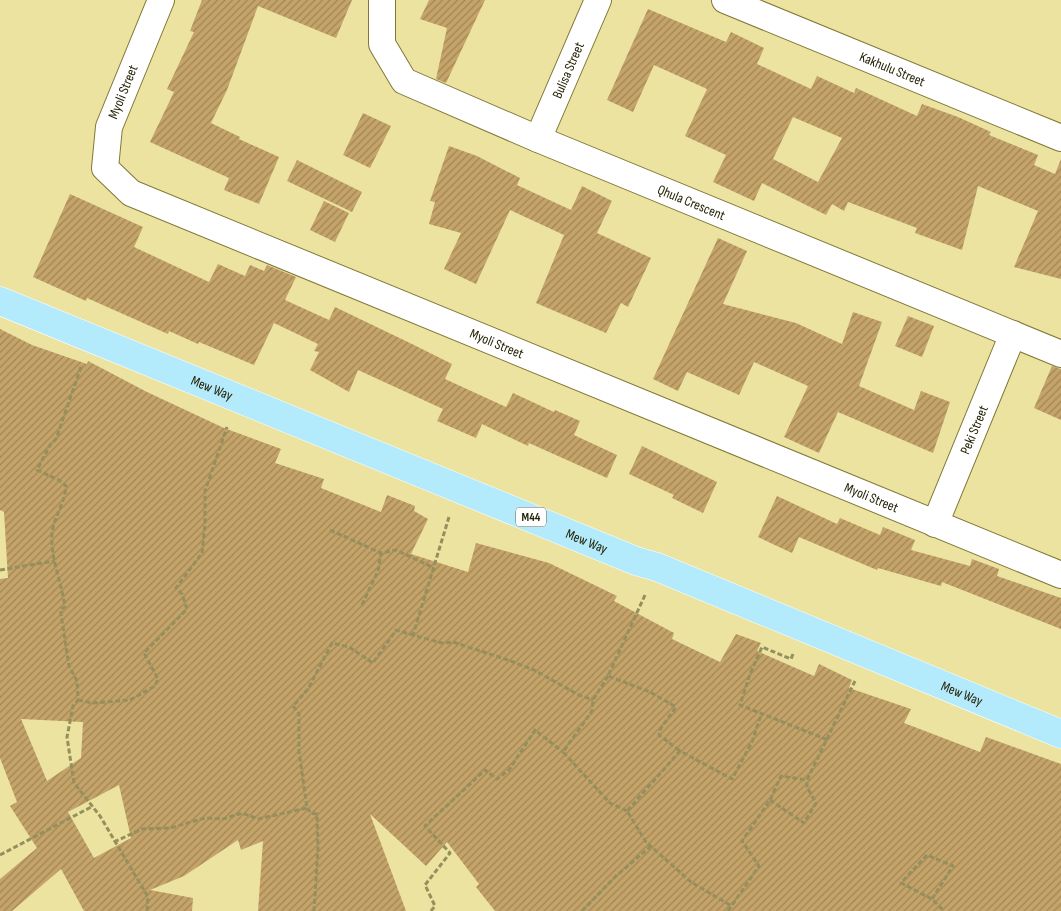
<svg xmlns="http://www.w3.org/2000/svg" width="1061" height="911" viewBox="0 0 1061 911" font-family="'Sofia Sans Condensed',sans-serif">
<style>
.building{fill:url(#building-hatch);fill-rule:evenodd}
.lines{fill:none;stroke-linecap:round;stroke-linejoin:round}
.street-casing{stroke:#807838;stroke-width:28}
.primary-casing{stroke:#fff;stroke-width:29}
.path{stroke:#958f5d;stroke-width:3;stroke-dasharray:5 2.5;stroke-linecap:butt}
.street{stroke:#fff;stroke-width:26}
.primary{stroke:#b3ebfd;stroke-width:28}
.labels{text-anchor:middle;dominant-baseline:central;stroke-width:4.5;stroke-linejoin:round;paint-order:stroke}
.shield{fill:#fff;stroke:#676551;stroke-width:1}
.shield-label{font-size:12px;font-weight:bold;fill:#262307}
.street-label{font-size:14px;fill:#262307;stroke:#fff}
</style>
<defs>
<pattern id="building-hatch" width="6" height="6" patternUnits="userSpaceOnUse" patternTransform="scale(1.25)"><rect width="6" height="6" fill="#c5a46a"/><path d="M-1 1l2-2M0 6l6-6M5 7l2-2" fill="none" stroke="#a08555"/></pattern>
</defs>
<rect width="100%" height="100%" fill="#ece3a0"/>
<!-- building -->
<g class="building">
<path d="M 202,0 L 352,0 L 336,38 L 258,6 L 227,90 L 211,123 L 240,137 L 239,139 L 279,157 L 259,204 L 224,190 L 229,178 L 150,142 L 174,92 L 167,89 L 194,32 L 190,31 Z"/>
<path d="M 429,0 L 485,0 L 446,83 L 436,79 L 447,28 L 420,19 Z"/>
<path d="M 648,9 L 726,42 L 731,32 L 764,48 L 757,64 L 811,89 L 817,76 L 854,93 L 856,88 L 917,116 L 922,104 L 958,117 L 991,132 L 989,135 L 1038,155 L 1034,165 L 1055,174 L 1061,159 L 1061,279 L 1014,267 L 1038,211 L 978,186 L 962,250 L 915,233 L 917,228 L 848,202 L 844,211 L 832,204 L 826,215 L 762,183 L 754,201 L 713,182 L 726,155 L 685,136 L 707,89 L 654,65 L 633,112 L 607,100 ZM 793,117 L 842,138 L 818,182 L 773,159 Z"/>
<path d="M 363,113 L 391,126 L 370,168 L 343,155 Z"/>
<path d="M 449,146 L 477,156 L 520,178 L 517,185 L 571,210 L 582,186 L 612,201 L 597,233 L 651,258 L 628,307 L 621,303 L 606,333 L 536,303 L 564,235 L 510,210 L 476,284 L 444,269 L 461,233 L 429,224 L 435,202 L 430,201 Z"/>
<path d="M 297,160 L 362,192 L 352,212 L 287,181 Z"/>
<path d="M 70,194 L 143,227 L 134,247 L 209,282 L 218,264 L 245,276 L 250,265 L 264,271 L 267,265 L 296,277 L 285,300 L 329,320 L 335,307 L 412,344 L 452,364 L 445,379 L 506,407 L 513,393 L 554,412 L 555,410 L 580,421 L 574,435 L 617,455 L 607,478 L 529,443 L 528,446 L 482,424 L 476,438 L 437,421 L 443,409 L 358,370 L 349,392 L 310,370 L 319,352 L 314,351 L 318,344 L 274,323 L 254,365 L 199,342 L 198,344 L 169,331 L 168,334 L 87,298 L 86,301 L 33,277 Z"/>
<path d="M 324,201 L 349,213 L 335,242 L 310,230 Z"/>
<path d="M 718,238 L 747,251 L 723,304 L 796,323 L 842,344 L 853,312 L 882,322 L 859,386 L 914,410 L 921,391 L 950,402 L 933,453 L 838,412 L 819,453 L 784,437 L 808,386 L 754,362 L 739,395 L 687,372 L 678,391 L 653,379 Z"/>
<path d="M 908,316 L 934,326 L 922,357 L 895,346 Z"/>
<path d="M 0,329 L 32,345 L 87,364 L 88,361 L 147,392 L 224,428 L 281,449 L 275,463 L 324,479 L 321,488 L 381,512 L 387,495 L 415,506 L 414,511 L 428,519 L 411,554 L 468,572 L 476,543 L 549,563 L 617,596 L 614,601 L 674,633 L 672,639 L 720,662 L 736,634 L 761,643 L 757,651 L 814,676 L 819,664 L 852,680 L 849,688 L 911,709 L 904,723 L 980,752 L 986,737 L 1061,764 L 1061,911 L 495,911 L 476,887 L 479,884 L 447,842 L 426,866 L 370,814 L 406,911 L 258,911 L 263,841 L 241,850 L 238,840 L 184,876 L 150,890 L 193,898 L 192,911 L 84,911 L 61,869 L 12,911 L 0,911 L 0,879 L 37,848 L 10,806 L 17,802 L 0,758 L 0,579 L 8,578 L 4,512 L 0,510 ZM 21,719 L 83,722 L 81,758 L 47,781 ZM 119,785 L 131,838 L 94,858 L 68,812 Z"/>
<path d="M 1052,366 L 1061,369 L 1061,420 L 1034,408 Z"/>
<path d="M 642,446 L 717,482 L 703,513 L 672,498 L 674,495 L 629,474 Z"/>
<path d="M 777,496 L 837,524 L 840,518 L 880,535 L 883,527 L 915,540 L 911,550 L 970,566 L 972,559 L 999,569 L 997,576 L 1061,598 L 1061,629 L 942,582 L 941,586 L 878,568 L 877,570 L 799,537 L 792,553 L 758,537 Z"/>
</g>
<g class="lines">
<defs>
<g id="street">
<path id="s1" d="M 161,0 L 109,127 L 105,168 L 131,193 L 1061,575"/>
<path id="s2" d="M 382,0 L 382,44 L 404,81 L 538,139 L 1061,354"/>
<path id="s3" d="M 725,0 L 1061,138"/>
<path id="s4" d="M 538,139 L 598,0"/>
<path id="s5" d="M 935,524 L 1013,334"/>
</g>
<g id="primary">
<path id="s6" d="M 0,301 L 636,561 L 657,567 L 1061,734"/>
</g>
</defs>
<!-- street casing -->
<use href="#street" class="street-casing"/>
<!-- primary casing -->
<use href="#primary" class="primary-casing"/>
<!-- path -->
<g class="path">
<path d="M 81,367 L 56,439 L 50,445 L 37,470 L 59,480 L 66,486 C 65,504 53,518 52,534 C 50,557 62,584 65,607 L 61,609 L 61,614 L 69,666 L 77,681 L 78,700 L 73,706 L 67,737 L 74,783 L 100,816 L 148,897 L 147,911"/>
<path d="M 449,517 L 413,635 L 442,643 L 453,642 L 508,660 L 534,670 L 579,695 L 593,700"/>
<path d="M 330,530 L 381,553 L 396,550 L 432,567"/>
<path d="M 0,570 L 54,561"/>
<path d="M 645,595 L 608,676 L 650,692 L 676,707 L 661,728 L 659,735 L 680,751"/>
<path d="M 362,605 L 378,571 L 381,553"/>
<path d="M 793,654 L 791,659 L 762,647 L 750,674 L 740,705 L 828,740"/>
<path d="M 608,676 L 593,700 L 592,711 L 563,752 L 610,803 L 627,811"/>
<path d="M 78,700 L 93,703 L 130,700 L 155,686 L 158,679 L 144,653 L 187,609 L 182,594 L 176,588 L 202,553 L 205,525 L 205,491 L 227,427"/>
<path d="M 770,800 L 804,823 L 816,803 L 807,787 L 807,780 L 855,681"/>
<path d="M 307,808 L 311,813 L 317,814 L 318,848 L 314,911"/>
<path d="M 114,842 L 142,829 L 170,828 L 205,818 L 223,819 L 242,813 L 258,819 L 307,808 L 299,751 L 299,714 L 293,706 L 308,689 L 332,643 L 349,647 L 373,663 L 396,630 L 413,635"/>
<path d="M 0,855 L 93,806"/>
<path d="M 932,899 L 953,866 L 927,855 L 901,883 L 932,899 L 944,911"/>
<path d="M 730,905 L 691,882 L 646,842 L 627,811 L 680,751 L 732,779 L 752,742 L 761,715"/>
<path d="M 431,911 L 435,906 L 425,885 L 450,853 L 425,826 L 485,770 L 497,779 L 509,770 L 535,730 L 563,752"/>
<path d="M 582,911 L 616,876 L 651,846"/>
<path d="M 728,911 L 759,866 L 742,841 L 770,800 L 781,776 L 807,780"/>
</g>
<!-- street -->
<use href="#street" class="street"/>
<!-- primary -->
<use href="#primary" class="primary"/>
</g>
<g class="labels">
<!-- shield labels -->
<rect class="shield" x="516" y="507.5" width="30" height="19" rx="4"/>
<g class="shield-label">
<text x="531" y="517">M44</text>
</g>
<!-- street labels -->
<g class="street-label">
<text stroke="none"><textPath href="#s3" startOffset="181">Kakhulu Street</textPath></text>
<text stroke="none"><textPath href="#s4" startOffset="75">Bulisa Street</textPath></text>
<text transform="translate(123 92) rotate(-68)">Myoli Street</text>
<text stroke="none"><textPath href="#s2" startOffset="399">Qhula Crescent</textPath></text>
<text stroke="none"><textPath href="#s1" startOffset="610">Myoli Street</textPath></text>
<text stroke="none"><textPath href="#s6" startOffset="229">Mew Way</textPath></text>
<text stroke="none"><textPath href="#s5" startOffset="102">Peki Street</textPath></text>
<text stroke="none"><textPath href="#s1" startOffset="1015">Myoli Street</textPath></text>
<text stroke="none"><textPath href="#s6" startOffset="634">Mew Way</textPath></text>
<text stroke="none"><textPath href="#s6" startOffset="1039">Mew Way</textPath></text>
</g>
</g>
</svg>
